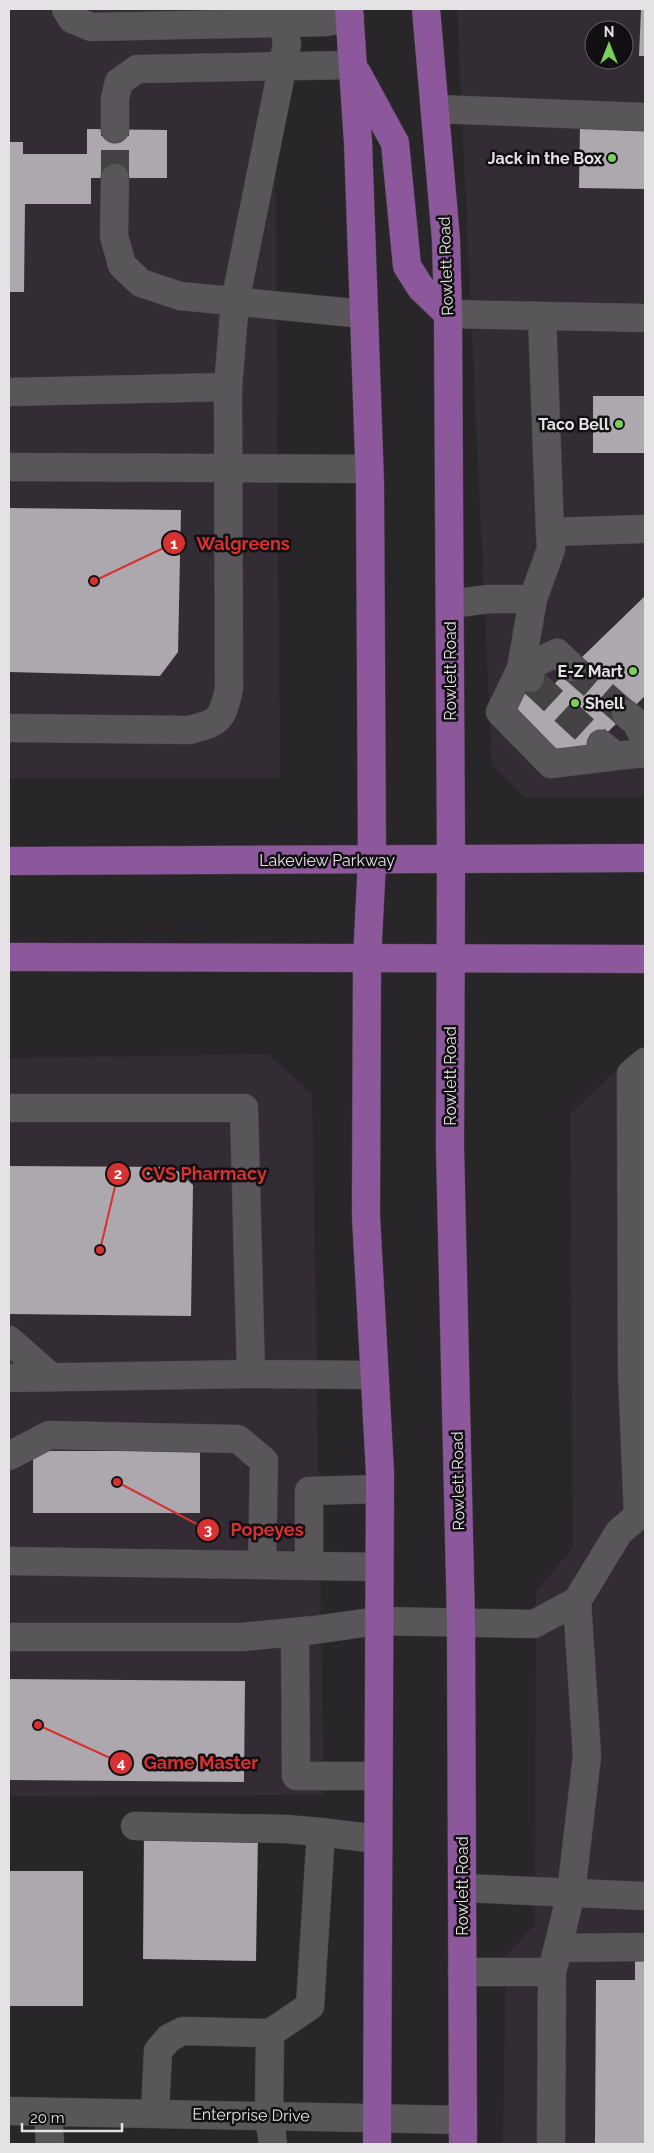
<svg xmlns="http://www.w3.org/2000/svg" width="654" height="2153" viewBox="0 0 654 2153" font-family="Raleway,sans-serif">
<style>
.built{fill:#332c35;fill-rule:evenodd}
.building{fill:#aca8ad}
.lines{fill:none;stroke-linecap:round;stroke-linejoin:round}
.minor-tunnel{stroke:#454246;stroke-width:28;stroke-dasharray:28 14;stroke-linecap:butt}
.minor-casing{stroke:#444245;stroke-width:29}
.major-casing{stroke:#444245;stroke-width:29}
.minor{stroke:#59565a;stroke-width:28}
.major{stroke:#8c589b;stroke-width:28}
.poi-dot{fill:#78d158;stroke:#110f11;stroke-width:2}
.labels{text-anchor:middle;dominant-baseline:central;stroke-width:5;stroke-linejoin:round;paint-order:stroke}
.poi-label{font-size:16px;font-weight:bold;fill:#e4e2e5;stroke:#110f11;text-anchor:end}
.street-label{font-size:16px;fill:#e4e2e5;stroke:#110f11}
.leader{fill:none;stroke:#d73131;stroke-width:2}
.callout-dot{fill:#d73131;stroke:#110f11;stroke-width:2}
.mark-label{font-size:15px;text-anchor:middle;font-weight:bold;fill:#fff}
.callout-label{font-size:18px;text-anchor:middle;font-weight:bold;fill:#d73131;stroke:#110f11;stroke-width:5;stroke-linejoin:round;paint-order:stroke}
</style>
<rect width="100%" height="100%" fill="#29262a"/>
<!-- built -->
<g class="built">
<path d="M 9,9 L 274,9 L 280,778 L 9,778 Z"/>
<path d="M 457,9 L 645,9 L 645,797 L 524,797 L 492,765 ZM 594,30 L 624,30 L 624,60 L 594,60 Z"/>
<path d="M 645,1043 L 645,2144 L 503,2144 L 506,1956 L 535,1924 L 536,1591 L 573,1548 L 570,1114 Z"/>
<path d="M 269,1054 L 312,1095 L 324,1795 L 9,1796 L 9,1058 Z"/>
</g>
<!-- building -->
<g class="building">
<path d="M 641,9 L 645,9 L 645,56 L 639,56 Z"/>
<path d="M 580,127 L 645,128 L 645,189 L 579,188 Z"/>
<path d="M 87,129 L 167,130 L 167,178 L 91,178 L 91,204 L 25,204 L 24,292 L 9,292 L 9,142 L 23,142 L 23,154 L 87,154 Z"/>
<rect x="593" y="396" width="52" height="57"/>
<path d="M 9,508 L 181,510 L 178,652 L 160,676 L 9,672 Z"/>
<path d="M 645,596 L 645,696 L 586,753 L 545,750 L 505,709 L 538,677 L 549,689 Z"/>
<path d="M 9,1166 L 173,1167 L 193,1185 L 191,1316 L 9,1314 Z"/>
<rect x="33" y="1451" width="167" height="62"/>
<path d="M 9,1679 L 245,1681 L 244,1782 L 9,1780 Z"/>
<path d="M 144,1833 L 258,1834 L 256,1961 L 143,1959 Z"/>
<rect x="9" y="1871" width="74" height="135"/>
<path d="M 635,1961 L 645,1961 L 645,2144 L 595,2144 L 596,1980 L 635,1980 Z"/>
</g>
<g class="lines">
<!-- minor-tunnel -->
<g class="minor-tunnel">
<path d="M 115,178 L 115,129"/>
<path d="M 572,667 L 626,714"/>
<path d="M 533,682 L 598,742"/>
</g>
<defs>
<g id="minor">
<path d="M 66,9 L 72,19 L 91,27 L 283,23 L 326,22 L 350,17"/>
<path d="M 435,109 L 645,117"/>
<path d="M 115,129 L 115,98 L 119,82 L 137,69 L 353,65"/>
<path d="M 115,178 L 114,236 L 122,265 L 141,283 L 180,296 L 364,314"/>
<path d="M 448,314 L 645,318"/>
<path d="M 542,316 L 550,532"/>
<path d="M 9,392 L 228,387"/>
<path d="M 9,467 L 369,469"/>
<path d="M 450,604 L 489,599 L 533,599 L 551,549 L 550,532 L 645,529"/>
<path d="M 572,667 L 557,653 L 521,669 L 500,712 L 551,764 L 616,756"/>
<path d="M 530,678 L 521,669 L 533,599"/>
<path d="M 626,714 L 636,722 L 645,739"/>
<path d="M 9,728 L 189,730 C 219,723 222,720 229,689 L 228,387 L 235,302 L 287,44 L 283,23 L 276,9"/>
<path d="M 601,744 L 616,756 L 645,753"/>
<path d="M 9,1108 L 244,1108 L 251,1374 L 374,1375"/>
<path d="M 9,1340 L 51,1377"/>
<path d="M 9,1378 L 251,1374"/>
<path d="M 9,1456 L 49,1435 L 238,1439 L 264,1461 L 262,1565"/>
<path d="M 638,1516 L 632,1372 L 631,1074 L 645,1062"/>
<path d="M 9,1561 L 379,1567"/>
<path d="M 309,1566 L 309,1491 L 379,1489"/>
<path d="M 295,1632 L 296,1776 L 378,1776"/>
<path d="M 9,1637 L 242,1637 L 314,1630 L 378,1621 L 534,1624 L 577,1601 L 619,1532 L 645,1510"/>
<path d="M 135,1826 L 286,1829 L 321,1832"/>
<path d="M 462,1888 L 645,1896"/>
<path d="M 558,1948 L 645,1947"/>
<path d="M 462,1972 L 552,1972"/>
<path d="M 270,2033 L 269,2115 L 273,2144"/>
<path d="M 9,2111 L 463,2120"/>
<path d="M 48,2112 L 50,2144"/>
<path d="M 155,2113 L 158,2051 L 169,2038 L 183,2031 L 270,2033 L 310,2006 L 321,1832 L 377,1839"/>
<path d="M 551,2144 L 552,1972 L 571,1893 L 587,1756 L 577,1601"/>
</g>
<g id="major">
<path d="M 349,9 L 358,142 L 370,484 L 372,861 L 367,959 L 366,1216 L 380,1473 L 377,2144"/>
<path d="M 426,9 L 446,240 L 448,314 L 451,858 L 450,1148 L 461,1623 L 463,2144"/>
<path d="M 357,73 L 395,143 L 407,266 L 421,288 L 448,314"/>
<path d="M 9,861 L 645,858"/>
<path d="M 9,957 L 645,959"/>
</g>
</defs>
<!-- minor casing -->
<use href="#minor" class="minor-casing"/>
<!-- major casing -->
<use href="#major" class="major-casing"/>
<!-- minor -->
<use href="#minor" class="minor"/>
<!-- major -->
<use href="#major" class="major"/>
</g>
<!-- markers -->
<g class="poi-dot">
<circle cx="612" cy="158" r="5"/>
<circle cx="619" cy="424" r="5"/>
<circle cx="633" cy="671" r="5"/>
<circle cx="575" cy="703" r="5"/>
</g>
<g class="labels">
<!-- poi labels -->
<g class="poi-label">
<text x="602" y="158">Jack in the Box</text>
<text x="609" y="424">Taco Bell</text>
<text x="623" y="671">E-Z Mart</text>
<text x="585" y="703" text-anchor="start">Shell</text>
</g>
<!-- street labels -->
<g class="street-label">
<text transform="translate(446 266) rotate(-92)">Rowlett Road</text>
<text transform="translate(450 671) rotate(-90)">Rowlett Road</text>
<text x="327" y="860">Lakeview Parkway</text>
<text transform="translate(450 1076) rotate(-90)">Rowlett Road</text>
<text transform="translate(458 1481) rotate(-91)">Rowlett Road</text>
<text transform="translate(462 1886) rotate(-90)">Rowlett Road</text>
<text transform="translate(251 2115) rotate(1)">Enterprise Drive</text>
</g>
</g>
<!-- callouts -->
<path class="leader" d="M94 581L174 543M100 1250L118 1174M117 1482L208 1530M38 1725L121 1763"/>
<g class="callout-dot">
<circle cx="94" cy="581" r="5"/>
<circle cx="100" cy="1250" r="5"/>
<circle cx="117" cy="1482" r="5"/>
<circle cx="38" cy="1725" r="5"/>
<circle cx="174" cy="543" r="12"/>
<circle cx="118" cy="1174" r="12"/>
<circle cx="208" cy="1530" r="12"/>
<circle cx="121" cy="1763" r="12"/>
</g>
<g class="mark-label">
<text x="174" y="549">1</text>
<text x="118" y="1179">2</text>
<text x="208" y="1535">3</text>
<text x="121" y="1768">4</text>
</g>
<g class="callout-label">
<text x="243" y="550">Walgreens</text>
<text x="204" y="1180">CVS Pharmacy</text>
<text x="267" y="1536">Popeyes</text>
<text x="201" y="1769">Game Master</text>
</g>
<!-- border -->
<rect width="654" height="2153" fill="none" stroke="#e4e2e5" stroke-width="20"/>
<!-- north arrow -->
<g transform="translate(609 45)"><circle r="24" fill="#110f11" stroke="#656366"/>
<path d="M0-4L9 19L0 12L-9 19Z" fill="#78d158"/>
<text y="-8" font-size="14" font-weight="bold" text-anchor="middle" fill="#e4e2e5">N</text>
</g>
<!-- scale -->
<path d="M22 2123v8h100v-8" fill="none" stroke="#e4e2e5" stroke-width="2.5"/>
<text x="30" y="2123" font-size="15" fill="#e4e2e5" stroke="#110f11" stroke-width="4" paint-order="stroke">20 m</text>
</svg>
